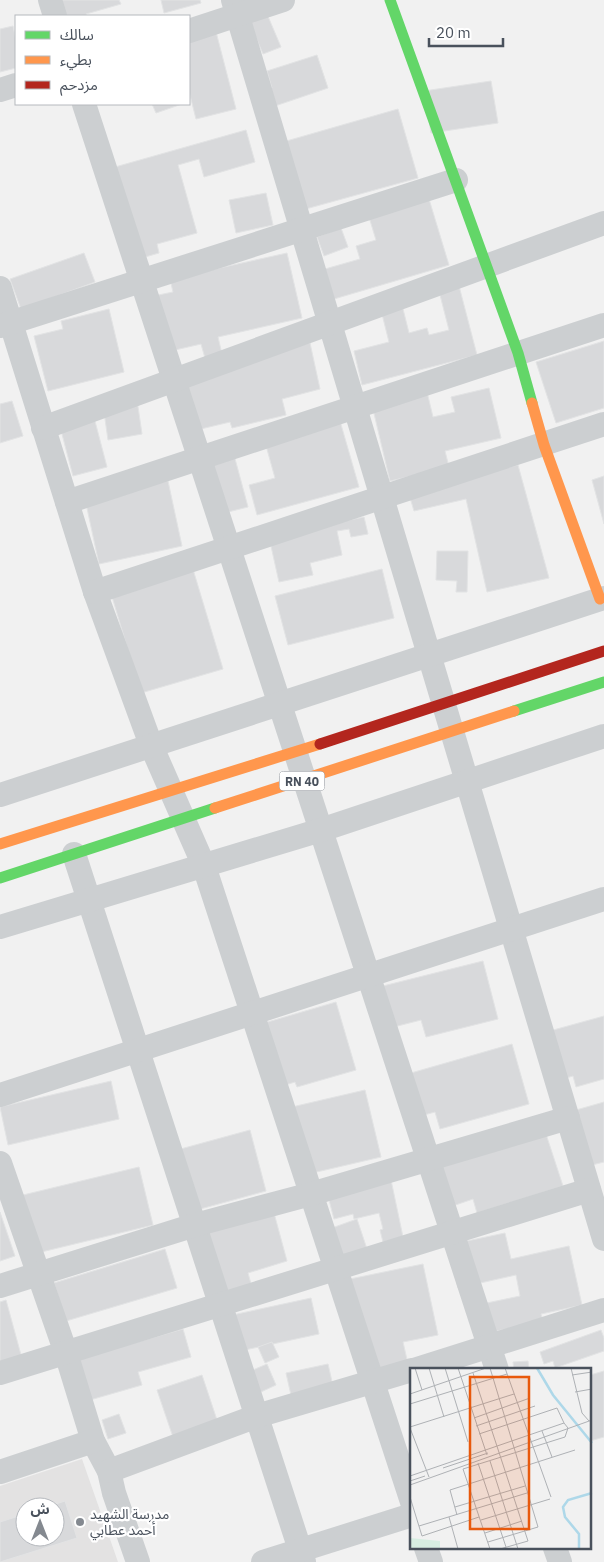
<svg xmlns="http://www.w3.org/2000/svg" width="604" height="1562" viewBox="0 0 604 1562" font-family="'IBM Plex Sans','Noto Sans Arabic',sans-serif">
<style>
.education{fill:#e3e2e2;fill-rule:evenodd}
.building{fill:#d8d9db;stroke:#e2e3e4}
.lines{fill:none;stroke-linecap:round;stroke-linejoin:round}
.street{stroke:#cccfd1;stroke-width:24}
.fast{stroke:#63d668;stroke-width:11}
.slow{stroke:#ff974d;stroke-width:11}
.jam{stroke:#b3261e;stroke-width:11}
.poi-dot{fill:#848990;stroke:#fff;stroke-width:2}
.labels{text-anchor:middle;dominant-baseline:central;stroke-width:4.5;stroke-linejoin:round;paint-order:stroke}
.shield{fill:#fff;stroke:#80858d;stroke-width:1}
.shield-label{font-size:12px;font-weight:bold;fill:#49515c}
.poi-label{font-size:14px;fill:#49515c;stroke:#fff;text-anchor:start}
.inset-river{fill:none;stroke:#aed8e9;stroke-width:2.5}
.inset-road{fill:none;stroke:#aeb1b5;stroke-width:1}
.view{fill:#e8590c;fill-opacity:0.15;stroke:#e8590c;stroke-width:2.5}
.inset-edge{fill:none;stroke:#49515c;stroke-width:2.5}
</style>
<rect width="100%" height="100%" fill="#f1f1f1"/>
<!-- education -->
<path class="education" d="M 82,1459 L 118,1562 L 0,1562 L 0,1486 ZM 25,1507 L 55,1507 L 55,1537 L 25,1537 Z"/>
<!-- building -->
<g class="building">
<path d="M 44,0 L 119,0 L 121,4 L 86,14 L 87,16 L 49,16 Z"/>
<path d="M 161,0 L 200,0 L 201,3 L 164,13 Z"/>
<path d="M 267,14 L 281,47 L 263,54 L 249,21 Z"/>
<path d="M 13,26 L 16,41 L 16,68 L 0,72 L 0,29 Z"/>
<path d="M 215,28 L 236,109 L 196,119 L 189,91 L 189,34 Z"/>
<path d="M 317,55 L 328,88 L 272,107 L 266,90 L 272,88 L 267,71 Z"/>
<path d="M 491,81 L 498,123 L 431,133 L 424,91 Z"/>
<path d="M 152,104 L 182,104 L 156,113 Z"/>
<path d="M 398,109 L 418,178 L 302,210 L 283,142 Z"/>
<path d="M 246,130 L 255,162 L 204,177 L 199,159 L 178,165 L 197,233 L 157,244 L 159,253 L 128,262 L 101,171 Z"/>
<path d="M 266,193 L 273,225 L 236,233 L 229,200 Z"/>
<path d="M 429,199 L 449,265 L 334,299 L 325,269 L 360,259 L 356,246 L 376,240 L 369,217 Z"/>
<path d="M 341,228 L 348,247 L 324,256 L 317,237 Z"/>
<path d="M 84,253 L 95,282 L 21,309 L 10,279 Z"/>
<path d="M 287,253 L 302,318 L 218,337 L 222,354 L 205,358 L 201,344 L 162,353 L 149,297 L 173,292 L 170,279 Z"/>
<path d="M 459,286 L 477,355 L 362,385 L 354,351 L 389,342 L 381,310 L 402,305 L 409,333 L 427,328 L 429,335 L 449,330 L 439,291 Z"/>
<path d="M 109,309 L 124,372 L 48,391 L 34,336 L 63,329 L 61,321 Z"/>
<path d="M 604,341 L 604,408 L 556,423 L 536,362 Z"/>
<path d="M 310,343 L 320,389 L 282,399 L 286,415 L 232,428 L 230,422 L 184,433 L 171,375 Z"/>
<path d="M 489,388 L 501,438 L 445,451 L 449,467 L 390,481 L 372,405 L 427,392 L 433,417 L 455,412 L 451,397 Z"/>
<path d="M 137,400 L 142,434 L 108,440 L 103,405 Z"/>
<path d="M 12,401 L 23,436 L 0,443 L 0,404 Z"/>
<path d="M 91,406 L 107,467 L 73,476 L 57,415 Z"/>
<path d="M 340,421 L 359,487 L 257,515 L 249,485 L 275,478 L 265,442 Z"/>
<path d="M 234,455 L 248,507 L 208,517 L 195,465 Z"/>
<path d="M 518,465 L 549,578 L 487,592 L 466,499 L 414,511 L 408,491 Z"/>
<path d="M 604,476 L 604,524 L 592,480 Z"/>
<path d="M 168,481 L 182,546 L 99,564 L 85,499 Z"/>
<path d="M 364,517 L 368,534 L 351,537 L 349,529 L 337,531 L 342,555 L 310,563 L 313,575 L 279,582 L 269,537 Z"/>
<path d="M 437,551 L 468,551 L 467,592 L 456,592 L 457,581 L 436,580 Z"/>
<path d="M 192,566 L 223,669 L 141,693 L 110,590 Z"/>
<path d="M 382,569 L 394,618 L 288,645 L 275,596 Z"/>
<path d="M 483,961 L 498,1019 L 426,1037 L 421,1020 L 378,1031 L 367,990 Z"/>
<path d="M 336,1002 L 356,1070 L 297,1087 L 295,1082 L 272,1089 L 254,1026 Z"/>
<path d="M 604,1016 L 604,1079 L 576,1087 L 573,1076 L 559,1080 L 546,1032 Z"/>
<path d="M 512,1044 L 529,1104 L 440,1129 L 435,1112 L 409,1119 L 397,1077 Z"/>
<path d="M 111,1081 L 119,1119 L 8,1145 L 0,1107 Z"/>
<path d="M 365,1090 L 381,1157 L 295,1177 L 279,1110 Z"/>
<path d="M 604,1102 L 604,1162 L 584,1167 L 569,1112 Z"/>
<path d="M 543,1125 L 563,1186 L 477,1213 L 473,1199 L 438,1211 L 423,1164 Z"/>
<path d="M 250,1130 L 266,1191 L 193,1211 L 177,1150 Z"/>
<path d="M 139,1167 L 153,1225 L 33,1254 L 19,1196 Z"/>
<path d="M 391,1180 L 403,1237 L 383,1242 L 380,1230 L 383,1229 L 379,1213 L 354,1219 L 353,1214 L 334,1219 L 328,1196 Z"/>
<path d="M 0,1212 L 15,1256 L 0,1261 Z"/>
<path d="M 274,1213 L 287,1261 L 248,1273 L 253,1291 L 214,1302 L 195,1235 Z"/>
<path d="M 357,1219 L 367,1249 L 329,1263 L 318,1233 Z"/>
<path d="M 505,1233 L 511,1259 L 569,1246 L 582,1305 L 541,1314 L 543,1321 L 474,1336 L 468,1307 L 520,1296 L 516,1275 L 458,1288 L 448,1245 Z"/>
<path d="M 165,1249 L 177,1288 L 66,1321 L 54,1283 Z"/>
<path d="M 423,1264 L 438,1335 L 403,1342 L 408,1364 L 363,1373 L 345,1280 Z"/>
<path d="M 311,1298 L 319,1334 L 231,1353 L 223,1317 Z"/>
<path d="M 6,1300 L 24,1366 L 0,1373 L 0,1302 Z"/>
<path d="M 183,1329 L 191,1357 L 138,1372 L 142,1385 L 83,1402 L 71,1361 Z"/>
<path d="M 601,1330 L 604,1338 L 604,1351 L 555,1368 L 553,1361 L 544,1364 L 540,1352 Z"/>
<path d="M 272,1342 L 279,1357 L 265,1363 L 258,1347 Z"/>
<path d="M 528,1361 L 529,1370 L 514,1370 L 513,1362 Z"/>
<path d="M 267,1364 L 276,1385 L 250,1397 L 241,1375 Z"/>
<path d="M 328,1364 L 333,1386 L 291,1395 L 286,1373 Z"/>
<path d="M 604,1371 L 604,1437 L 590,1441 L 590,1375 Z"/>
<path d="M 202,1375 L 218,1423 L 173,1437 L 157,1390 Z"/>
<path d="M 119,1414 L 126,1433 L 108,1439 L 102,1420 Z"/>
<path d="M 65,1501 L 77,1538 L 0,1562 L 0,1522 L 25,1514 L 25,1537 L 55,1537 L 55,1507 L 47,1507 Z"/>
</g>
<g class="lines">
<!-- street -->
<g class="street">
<path d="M 50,0 L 55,16"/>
<path d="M 233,0 L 604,1239"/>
<path d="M 189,31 L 283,0"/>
<path d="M 0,90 L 16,85"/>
<path d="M 84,104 L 497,1370"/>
<path d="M 0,288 L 95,592 L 151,745 L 204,866 L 412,1502"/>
<path d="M 0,326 L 456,180"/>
<path d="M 43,428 L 604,223"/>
<path d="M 67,502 L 604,325"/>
<path d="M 95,592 L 604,424"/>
<path d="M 0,795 L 604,598"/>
<path d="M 74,854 L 304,1562"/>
<path d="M 0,927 L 321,830 L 604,736"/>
<path d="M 0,1095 L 604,899"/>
<path d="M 0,1163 L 66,1353 L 93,1441 L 109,1471 L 114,1493 L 138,1562"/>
<path d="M 0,1286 L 195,1225 L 311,1194 L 568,1118"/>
<path d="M 414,1370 L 604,1310"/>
<path d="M 0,1373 L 589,1190"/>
<path d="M 109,1471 L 257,1416 L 412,1370"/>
<path d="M 0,1472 L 93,1441"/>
<path d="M 426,1548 L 431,1562"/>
<path d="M 555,1548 L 560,1562"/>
<path d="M 263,1562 L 412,1515"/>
</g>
<!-- fast -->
<g class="fast">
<path d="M 390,0 L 518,353 L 532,403"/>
<path d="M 514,711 L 604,682"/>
<path d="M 0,878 L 215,808"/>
</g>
<!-- slow -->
<g class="slow">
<path d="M 532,403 L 544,445 L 600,599"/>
<path d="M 215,808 L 514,711"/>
<path d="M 0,844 L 320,744"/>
</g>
<!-- jam -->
<path class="jam" d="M 320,744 L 604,651"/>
</g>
<!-- markers -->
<circle class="poi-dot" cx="80" cy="1522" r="5"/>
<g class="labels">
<!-- shield labels -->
<rect class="shield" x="279.5" y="771.5" width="45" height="19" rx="4"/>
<g class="shield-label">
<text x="302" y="781">RN 40</text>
</g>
<!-- poi labels -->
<g class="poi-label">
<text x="90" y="1514">مدرسة الشهيد<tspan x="90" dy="16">أحمد عطابي</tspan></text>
</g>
</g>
<!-- overview -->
<g transform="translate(410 1368)">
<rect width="181" height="181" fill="#f1f1f1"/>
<path d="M 0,170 L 30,173 L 30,181 L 0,181 Z" fill="#d7eee2"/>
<path class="inset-river" d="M 127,0 L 143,27 L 182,75M 169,181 L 169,166 L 155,149 L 153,139 L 158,132 L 182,125"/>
<path class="inset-road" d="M 5,0 L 12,22M 19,0 L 34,49M 35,0 L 58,74M 48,0 L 77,87M 95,0 L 141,129M 161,0 L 172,45 L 179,53M 63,5 L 118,173 L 90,181M 162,7 L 182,4M 165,24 L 182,21M 0,26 L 76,0M 0,36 L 97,6M 64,50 L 120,30M 66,58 L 125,38M 0,59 L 104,26M 0,60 L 19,109M 132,63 L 142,89M 69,66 L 147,40 L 154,55M 80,93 L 108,181M 68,95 L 96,179M 33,100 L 78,85M 53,101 L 80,181M 0,108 L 154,55 L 158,60 L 155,69 L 53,101M 0,113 L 15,108M 0,117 L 182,52M 0,129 L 12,168 L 69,149M 45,139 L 115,118M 47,147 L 40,122 L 165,82M 39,149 L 48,181M 71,152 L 140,131M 9,158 L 117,125M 75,165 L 112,153M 78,174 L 128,159 L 80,0"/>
<path class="view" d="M 60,9 L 119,9 L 119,161 L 60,161 Z"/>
<rect width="181" height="181" class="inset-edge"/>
</g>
<!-- legend -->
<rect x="15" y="15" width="175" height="90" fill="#ffffff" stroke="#b6b9be"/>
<rect x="25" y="31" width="25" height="8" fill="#63d668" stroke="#b6b9be"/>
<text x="60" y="40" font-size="15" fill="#49515c">سالك</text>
<rect x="25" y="56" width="25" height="8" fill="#ff974d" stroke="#b6b9be"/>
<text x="60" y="65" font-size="15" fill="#49515c">بطيء</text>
<rect x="25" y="81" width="25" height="8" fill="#b3261e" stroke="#b6b9be"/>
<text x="60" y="90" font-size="15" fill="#49515c">مزدحم</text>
<!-- north arrow -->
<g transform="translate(40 1522)"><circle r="24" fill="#ffffff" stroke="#b6b9be"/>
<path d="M0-4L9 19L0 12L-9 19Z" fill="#848990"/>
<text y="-8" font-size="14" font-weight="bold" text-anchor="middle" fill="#49515c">ش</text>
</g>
<!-- scale -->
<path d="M429 38v8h74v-8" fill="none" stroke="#49515c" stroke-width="2.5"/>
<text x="436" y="38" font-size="15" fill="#49515c" stroke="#ffffff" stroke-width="4" paint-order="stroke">20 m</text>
</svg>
